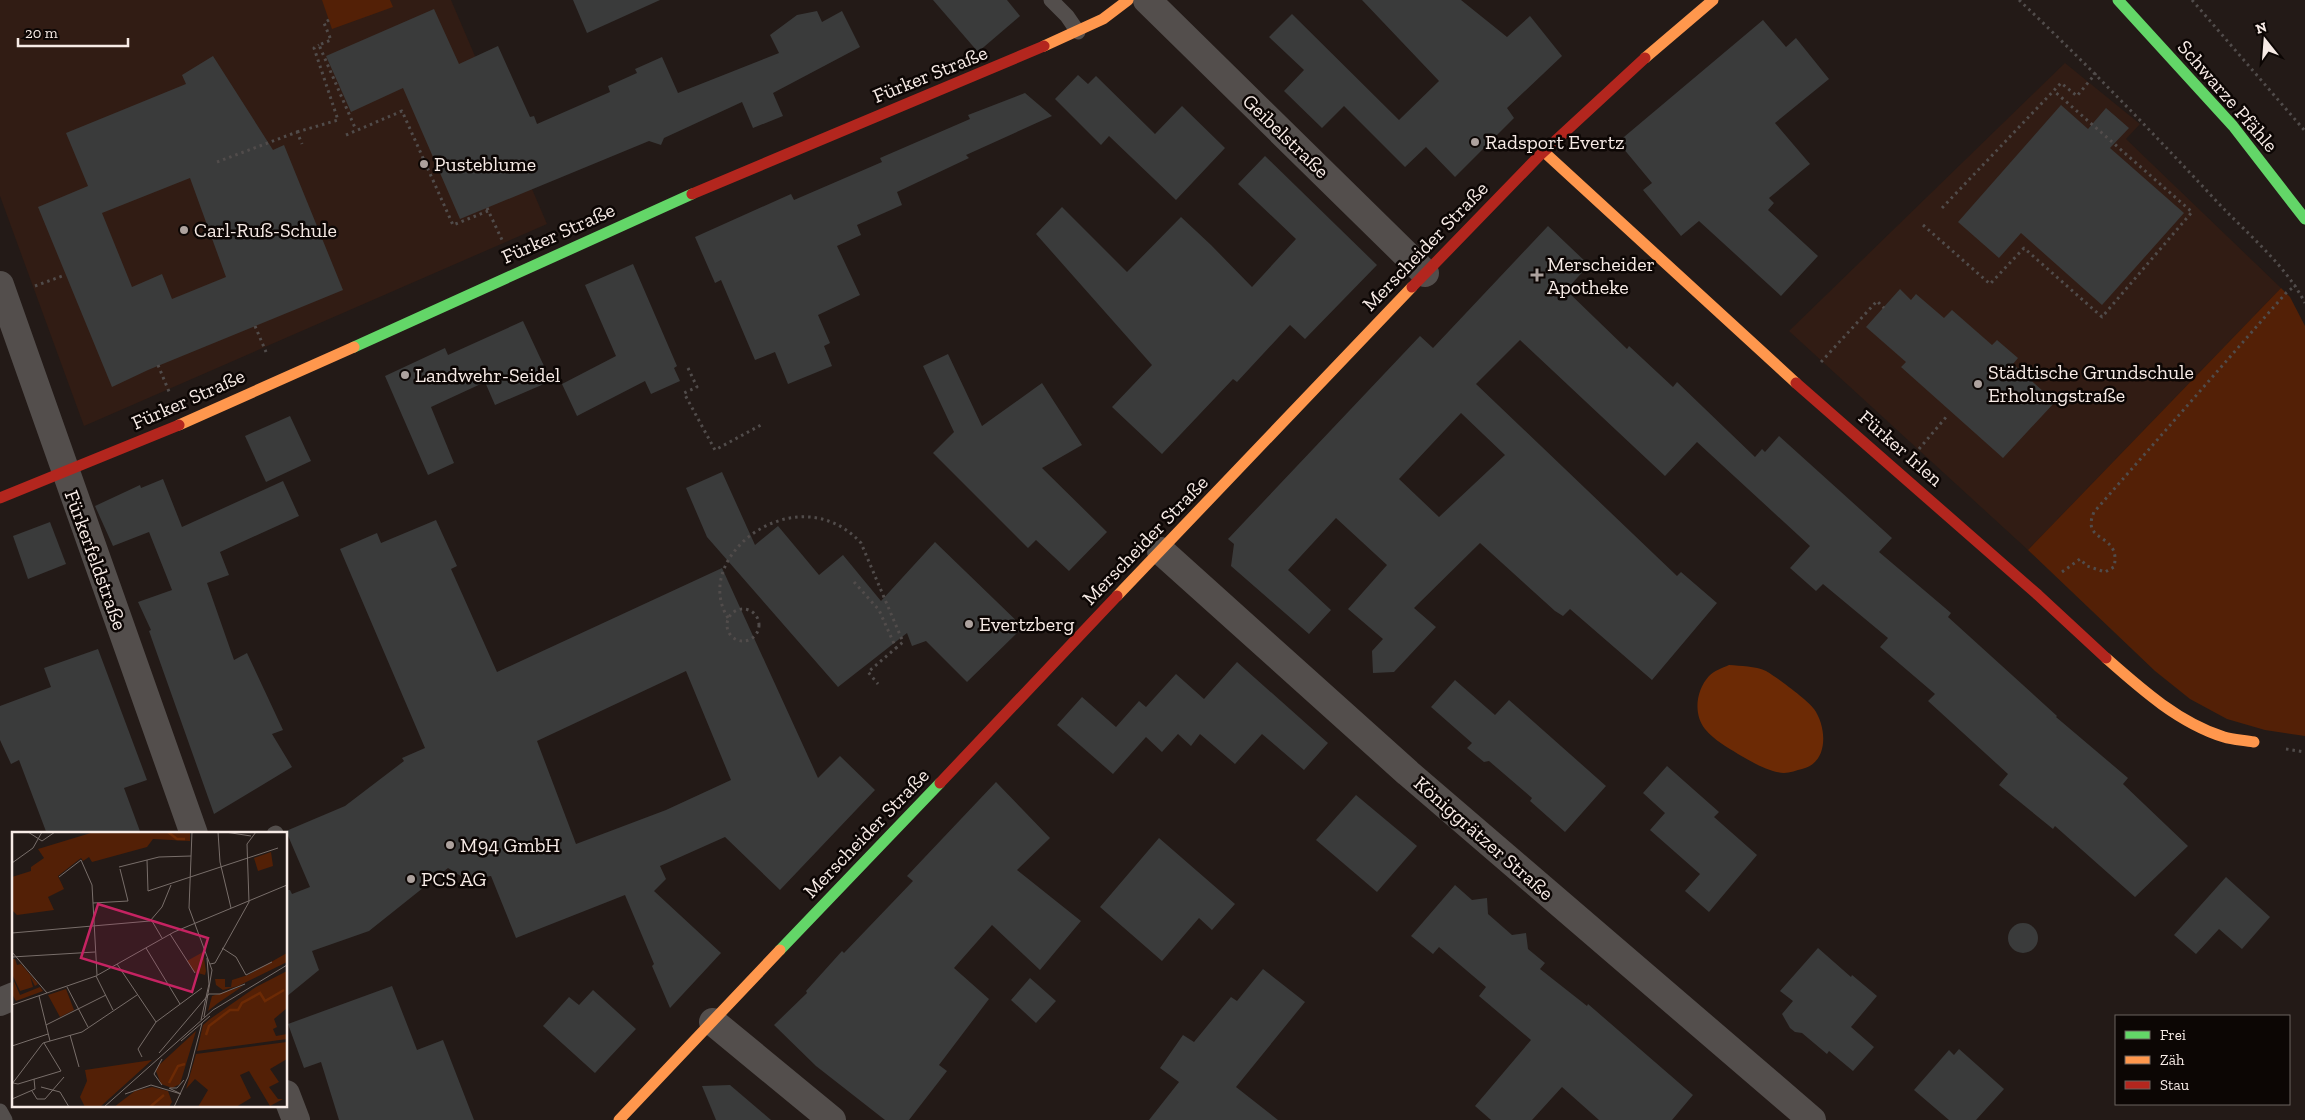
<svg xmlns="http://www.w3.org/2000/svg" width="2305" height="1120" viewBox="0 0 2305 1120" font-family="'Zilla Slab',serif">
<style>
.built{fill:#311c14}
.green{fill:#532006}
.water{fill:#6c2a05}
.building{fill:#3a3b3b;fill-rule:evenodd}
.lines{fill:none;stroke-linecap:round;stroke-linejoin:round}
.path{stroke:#514c4b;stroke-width:3;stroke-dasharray:2.5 4;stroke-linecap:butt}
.lane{stroke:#534e4c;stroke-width:15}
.street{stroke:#534e4c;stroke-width:28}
.fast{stroke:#63d668;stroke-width:11}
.slow{stroke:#ff974d;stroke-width:11}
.jam{stroke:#b3261e;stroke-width:11}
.poi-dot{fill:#ada29e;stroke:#0c0604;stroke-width:2}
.labels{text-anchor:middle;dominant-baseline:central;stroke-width:5;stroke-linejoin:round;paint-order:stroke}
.street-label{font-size:20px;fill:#f7ebe6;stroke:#0c0604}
.poi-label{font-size:20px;fill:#f7ebe6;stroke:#0c0604;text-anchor:start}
.inset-river{fill:none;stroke:#6c2a05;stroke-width:2.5}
.inset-road{fill:none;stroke:#786e6a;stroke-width:1}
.view{fill:#c52362;fill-opacity:0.15;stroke:#c52362;stroke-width:2.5}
.inset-edge{fill:none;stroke:#f7ebe6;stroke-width:2.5}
</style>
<rect width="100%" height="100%" fill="#231a17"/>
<!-- built -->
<g class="built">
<path d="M 0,0 L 451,0 L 547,224 L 84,426 L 0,196 Z"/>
<path d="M 2065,63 L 2140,124 L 2126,139 L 2281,288 L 2028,550 L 1789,331 Z"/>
</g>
<!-- green -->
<g class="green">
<path d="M 322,0 L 390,0 L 393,7 L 332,29 Z"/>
<path d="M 2281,288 L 2290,297 L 2305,326 L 2305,736 L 2265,730 L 2227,719 L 2190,699 L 2155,671 L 2028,550 Z"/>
</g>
<!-- water -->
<path class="water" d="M 1729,665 C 1741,666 1755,666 1766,671 C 1775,676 1809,701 1814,709 C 1827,727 1829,763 1802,769 C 1797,770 1790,773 1784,773 C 1768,772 1752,762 1738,754 C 1727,747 1714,740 1705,729 C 1693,714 1696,690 1709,676 C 1714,671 1722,668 1729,665 Z"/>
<!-- building -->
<g class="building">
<path d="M 573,0 L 660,0 L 587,33 Z"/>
<path d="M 933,0 L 1007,0 L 1020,16 L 978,52 Z"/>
<path d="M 1362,0 L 1461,0 L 1507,37 L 1530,16 L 1562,56 L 1507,108 L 1514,118 L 1455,177 L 1426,147 L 1405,167 L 1344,106 L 1322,128 L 1284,91 L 1304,70 L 1269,37 L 1292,14 L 1399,120 L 1439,81 Z"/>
<path d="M 434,9 L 459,64 L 498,46 L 530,117 L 534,116 L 537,124 L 610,92 L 608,86 L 637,73 L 635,69 L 662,57 L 678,93 L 779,53 L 770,35 L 797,15 L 817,11 L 822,22 L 842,11 L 860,47 L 773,93 L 783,116 L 753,128 L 742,102 L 664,138 L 661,145 L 649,141 L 460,219 L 403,88 L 351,112 L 326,56 Z"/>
<path d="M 1763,20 L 1786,47 L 1796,38 L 1829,79 L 1775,123 L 1810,164 L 1769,198 L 1774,203 L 1768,210 L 1818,256 L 1781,296 L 1699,221 L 1681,236 L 1643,190 L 1652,183 L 1618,142 Z"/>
<path d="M 213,56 L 273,150 L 284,145 L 343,290 L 148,370 L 112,387 L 38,207 L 88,186 L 66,133 L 186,84 L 182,75 ZM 190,178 L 226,277 L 172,299 L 162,274 L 132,287 L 102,213 Z"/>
<path d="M 1078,75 L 1088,84 L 1096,76 L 1155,134 L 1182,106 L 1225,148 L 1176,200 L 1109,136 L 1101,145 L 1055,99 Z"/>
<path d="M 1025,93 L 1052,116 L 966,155 L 969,158 L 897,192 L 902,205 L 857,225 L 861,235 L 837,246 L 860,295 L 818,315 L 830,343 L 824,346 L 832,366 L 788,384 L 775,352 L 755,360 L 721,280 L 715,283 L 695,237 L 791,194 L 794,200 L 882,162 L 880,158 L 970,119 L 968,115 Z"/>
<path d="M 2061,105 L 2088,129 L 2106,108 L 2129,128 L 2110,148 L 2184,213 L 2102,305 L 2021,233 L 1999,258 L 1958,222 Z"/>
<path d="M 1265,156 L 1377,265 L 1305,339 L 1290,325 L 1237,382 L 1233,379 L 1162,454 L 1112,407 L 1152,365 L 1036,234 L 1062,207 L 1127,272 L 1181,217 L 1211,245 L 1252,287 L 1296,239 L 1238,184 Z"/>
<path d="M 1548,226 L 1589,265 L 1566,290 L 1627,349 L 1629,346 L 1673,387 L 1677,382 L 1755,457 L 1762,449 L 1765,452 L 1779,436 L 1892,538 L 1879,552 L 1951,613 L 1948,617 L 2057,716 L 2056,717 L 2128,778 L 2123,784 L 2188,846 L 2135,897 L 2055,826 L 2053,829 L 1999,785 L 2008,774 L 1928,701 L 1935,694 L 1880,647 L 1888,638 L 1823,584 L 1816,591 L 1790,568 L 1810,546 L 1697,442 L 1665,476 L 1520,340 L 1476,384 L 1677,576 L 1681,572 L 1717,603 L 1652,680 L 1570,609 L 1563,616 L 1555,611 L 1480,543 L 1414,608 L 1436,627 L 1394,672 L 1373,673 L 1372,651 L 1383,639 L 1348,609 L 1387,565 L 1336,518 L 1288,570 L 1331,610 L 1309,634 L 1231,566 L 1234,544 L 1228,539 L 1420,336 L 1433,348 ZM 1461,413 L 1505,455 L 1439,517 L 1399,479 Z"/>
<path d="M 633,264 L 677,366 L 674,368 L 680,381 L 651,394 L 645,381 L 577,416 L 562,384 L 616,356 L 585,285 Z"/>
<path d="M 1900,289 L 1911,300 L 1916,294 L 1944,318 L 1952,310 L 1992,345 L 1997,340 L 2018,358 L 2013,364 L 2055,402 L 2003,458 L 1901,367 L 1906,362 L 1866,327 Z"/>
<path d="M 523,321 L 551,381 L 495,405 L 485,382 L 431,407 L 454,463 L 428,475 L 385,376 L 445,348 L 448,355 Z"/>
<path d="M 948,354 L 982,426 L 1042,383 L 1082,445 L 1042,468 L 1107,532 L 1069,571 L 1036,540 L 1028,548 L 933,453 L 954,432 L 923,366 Z"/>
<path d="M 290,416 L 311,461 L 266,482 L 245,436 Z"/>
<path d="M 722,472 L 755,545 L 778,526 L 819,575 L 843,555 L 881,601 L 935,542 L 1023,627 L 967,682 L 926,641 L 912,646 L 907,633 L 838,687 L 707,537 L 686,488 Z"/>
<path d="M 163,479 L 182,527 L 283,481 L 299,516 L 220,552 L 229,575 L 207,583 L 234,660 L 247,653 L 283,730 L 272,734 L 292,767 L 214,814 L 149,631 L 151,630 L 138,602 L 172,590 L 149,532 L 113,546 L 95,506 L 140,485 L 141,488 Z"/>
<path d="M 436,520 L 457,566 L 451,569 L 497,672 L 722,568 L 818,778 L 840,756 L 875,790 L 780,890 L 725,837 L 660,866 L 666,879 L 654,891 L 721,953 L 670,1008 L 652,966 L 654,964 L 625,895 L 516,938 L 491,876 L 467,880 L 448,868 L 369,931 L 312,951 L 319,970 L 286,997 L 286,890 L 290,890 L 292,894 L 310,887 L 286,831 L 345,806 L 404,761 L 402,758 L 425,748 L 340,549 L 377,533 L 381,543 ZM 686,671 L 731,780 L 666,810 L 576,844 L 537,741 Z"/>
<path d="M 50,522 L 66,564 L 28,579 L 13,536 Z"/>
<path d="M 98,649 L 147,780 L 124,788 L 141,834 L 47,834 L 19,760 L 11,764 L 0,740 L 0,706 L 51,687 L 44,668 Z"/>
<path d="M 1237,662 L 1328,743 L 1304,770 L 1262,734 L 1235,764 L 1200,734 L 1191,746 L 1178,734 L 1162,752 L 1146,737 L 1113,774 L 1057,725 L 1082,697 L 1116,727 L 1139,701 L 1146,707 L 1176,674 L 1204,699 Z"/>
<path d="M 1455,680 L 1495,715 L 1509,700 L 1606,786 L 1565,832 L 1530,801 L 1532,798 L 1489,761 L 1484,762 L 1467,748 L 1472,743 L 1431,707 Z"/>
<path d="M 1667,766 L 1719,812 L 1714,817 L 1757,855 L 1709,912 L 1685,891 L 1700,874 L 1650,830 L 1665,813 L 1643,793 Z"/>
<path d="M 996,782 L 1050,838 L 1017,870 L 1081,921 L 1040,970 L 992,925 L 954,968 L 989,999 L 939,1065 L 947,1071 L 909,1120 L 885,1120 L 816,1066 L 774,1025 L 807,993 L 806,991 L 842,951 L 844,953 L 913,881 L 907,876 Z"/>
<path d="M 1356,795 L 1417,846 L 1377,892 L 1316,840 Z"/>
<path d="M 1159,838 L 1235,904 L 1212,930 L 1199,918 L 1162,961 L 1100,907 Z"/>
<path d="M 2226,877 L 2270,917 L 2242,949 L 2219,929 L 2196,954 L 2174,935 Z"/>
<path d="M 1455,885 L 1472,900 L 1487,898 L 1488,914 L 1512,935 L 1526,933 L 1528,949 L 1545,963 L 1540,969 L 1587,1006 L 1588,1004 L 1693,1095 L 1672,1120 L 1599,1120 L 1562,1087 L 1532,1120 L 1491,1120 L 1475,1106 L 1531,1040 L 1479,996 L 1486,987 L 1439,947 L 1433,954 L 1411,936 Z"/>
<circle cx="2023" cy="938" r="15"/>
<path d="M 1818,948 L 1851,977 L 1852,975 L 1877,996 L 1851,1027 L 1874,1047 L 1853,1071 L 1829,1051 L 1827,1054 L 1802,1033 L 1795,1032 L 1790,1028 L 1782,1014 L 1793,1001 L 1780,991 Z"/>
<path d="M 1263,969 L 1305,1002 L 1236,1087 L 1278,1120 L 1149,1120 L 1179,1082 L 1160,1068 L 1183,1035 L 1194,1042 L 1231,997 L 1237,1001 Z"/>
<path d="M 1030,978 L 1056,1001 L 1036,1023 L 1011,1000 Z"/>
<path d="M 392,986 L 417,1050 L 443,1040 L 474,1120 L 339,1120 L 321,1062 L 304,1068 L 288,1024 Z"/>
<path d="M 593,990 L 636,1029 L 595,1073 L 543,1026 L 569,997 L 579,1005 Z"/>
<path d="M 1959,1049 L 2004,1089 L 1976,1120 L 1949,1120 L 1914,1090 L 1949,1050 L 1954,1055 Z"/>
<path d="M 730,1085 L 771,1120 L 716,1120 L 702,1086 Z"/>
</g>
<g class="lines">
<!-- path -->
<g class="path">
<path d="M 2019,0 C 2089,66 2155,135 2221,206 C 2250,236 2286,266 2305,303"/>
<path d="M 2192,0 L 2305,131"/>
<path d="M 329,20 L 324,23 L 331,40 L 319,45 L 356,130"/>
<path d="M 297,132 L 338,120 L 314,48 L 319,45"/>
<path d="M 346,135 L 402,111 L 453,225 L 488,211"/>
<path d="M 217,162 L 297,132 L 302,144"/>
<path d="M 487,208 L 503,242"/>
<path d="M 1942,208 L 2061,83 L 2077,96 L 2096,73"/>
<path d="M 1923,225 L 1990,284 L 2024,248 L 2102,317 L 2192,212 L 2054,91"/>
<path d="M 35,286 L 65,275"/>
<path d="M 255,326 L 266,352"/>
<path d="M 1821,362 L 1877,301 L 1884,308"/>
<path d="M 158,365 L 170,394"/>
<path d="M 688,368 L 697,387 L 684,393 L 715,450 L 761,425"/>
<path d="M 1919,449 L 1947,416"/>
<path d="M 2062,572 L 2080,559 L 2087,566 L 2105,572 L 2114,567 C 2122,532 2080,544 2094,512 L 2286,293 L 2296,285"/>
<path d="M 854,582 L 879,610 L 896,648 L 868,672 L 878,684"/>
<circle cx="743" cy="625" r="16"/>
<path d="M 728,618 C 689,556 798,474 861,543 L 903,642 L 896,648"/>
<path d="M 2286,749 L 2305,752"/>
</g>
<!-- lane -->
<g class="lane">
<path d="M 1051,0 L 1067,16 L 1078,32"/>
<path d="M 274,834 L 276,833"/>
<path d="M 0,1111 L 5,1120"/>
</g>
<!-- street -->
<g class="street">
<path d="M 1147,0 L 1425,273"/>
<path d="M 0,285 L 194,834"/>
<path d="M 1161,551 L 1408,773 L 1812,1120"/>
<path d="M 0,1002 L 14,996"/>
<path d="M 713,1022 L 832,1120"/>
<path d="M 286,1094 L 296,1120"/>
</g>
<!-- fast -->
<g class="fast">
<path d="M 2118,0 L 2233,126 L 2305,219"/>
<path d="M 354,347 L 692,194"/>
<path d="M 780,950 L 940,783"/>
</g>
<!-- slow -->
<g class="slow">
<path d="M 1044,46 L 1103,19 L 1128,0"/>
<path d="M 1645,58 L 1713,0"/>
<path d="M 1543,151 L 1796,383"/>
<path d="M 179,425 L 354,347"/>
<path d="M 1117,596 L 1412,287"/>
<path d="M 2106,658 C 2141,689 2179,723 2224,737 C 2233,740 2244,740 2254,742"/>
<path d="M 619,1120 L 780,950"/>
</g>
<!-- jam -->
<g class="jam">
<path d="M 692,194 L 1044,46"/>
<path d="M 1412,287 L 1540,155 L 1645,58"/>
<path d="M 1796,383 L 2038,595 L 2106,658"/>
<path d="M 0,498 L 179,425"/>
<path d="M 940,783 L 1117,596"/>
</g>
</g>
<!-- markers -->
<g class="poi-dot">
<circle cx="1475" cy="142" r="5"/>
<circle cx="424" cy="164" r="5"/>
<circle cx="184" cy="230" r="5"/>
<path d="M1534.5 267.5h5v5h5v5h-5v5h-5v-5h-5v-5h5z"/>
<circle cx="405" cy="375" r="5"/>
<circle cx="1978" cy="384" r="5"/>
<circle cx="969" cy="624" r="5"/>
<circle cx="450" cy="845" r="5"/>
<circle cx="411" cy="879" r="5"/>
</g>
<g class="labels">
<!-- street labels -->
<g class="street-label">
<text transform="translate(930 74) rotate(-22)">Fürker Straße</text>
<text transform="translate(2228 96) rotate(49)">Schwarze Pfähle</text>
<text transform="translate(1286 136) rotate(44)">Geibelstraße</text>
<text transform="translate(558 233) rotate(-24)">Fürker Straße</text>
<text transform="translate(1425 246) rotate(-46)">Merscheider Straße</text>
<text transform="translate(188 399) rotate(-24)">Fürker Straße</text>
<text transform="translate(1901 448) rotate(41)">Fürker Irlen</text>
<text transform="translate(1145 540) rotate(-46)">Merscheider Straße</text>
<text transform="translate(96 560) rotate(70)">Fürkerfeldstraße</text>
<text transform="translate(866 833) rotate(-46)">Merscheider Straße</text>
<text transform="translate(1484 838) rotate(41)">Königgrätzer Straße</text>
</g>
<!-- poi labels -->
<g class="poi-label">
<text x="1485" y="142">Radsport Evertz</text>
<text x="434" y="164">Pusteblume</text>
<text x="194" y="230">Carl-Ruß-Schule</text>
<text x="1547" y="264">Merscheider<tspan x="1547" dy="23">Apotheke</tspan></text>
<text x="1988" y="372">Städtische Grundschule<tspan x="1988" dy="23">Erholungstraße</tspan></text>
<text x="415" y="375">Landwehr-Seidel</text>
<text x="979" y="624">Evertzberg</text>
<text x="460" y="845">M94 GmbH</text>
<text x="421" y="879">PCS AG</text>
</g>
</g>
<!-- overview -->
<g transform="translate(12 832)">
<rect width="275" height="275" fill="#231a17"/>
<path d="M 82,0 L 178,0 L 178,9 L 141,7 L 135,15 L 80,30 L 77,25 L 71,29 L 69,26 L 46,44 L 52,57 L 36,65 L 42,78 L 5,83 L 0,78 L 0,45 L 19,39 L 19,35 L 32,26 L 26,17 ZM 259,20 L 261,34 L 246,39 L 242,26 ZM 191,120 L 194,139 L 193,143 L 182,140 L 175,129 ZM 275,121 L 275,130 L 226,154 L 211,158 L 204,153 L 203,147 L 213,147 L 213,155 L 219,155 L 220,148 L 236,143 ZM 0,127 L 3,127 L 5,133 L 9,132 L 26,152 L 23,154 L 18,144 L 21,155 L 8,159 L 0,142 ZM 275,139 L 275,176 L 262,187 L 265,195 L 261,197 L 264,204 L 275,202 L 275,207 L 185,219 L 191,193 L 198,187 L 244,155 ZM 2,149 L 8,163 L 28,155 L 31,159 L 4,169 L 0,162 ZM 231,154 L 206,171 L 196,179 L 200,164 ZM 54,157 L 62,178 L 48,185 L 36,163 ZM 184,199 L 168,252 L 160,256 L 149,252 L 144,239 L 146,234 ZM 275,210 L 275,227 L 258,237 L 267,250 L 257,255 L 266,267 L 271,267 L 258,274 L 237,239 L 228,243 L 239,266 L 224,275 L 186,275 L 196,258 L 183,247 L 174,257 L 184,222 ZM 140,228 L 88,275 L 73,275 L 68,265 L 75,249 L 73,238 ZM 140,255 L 156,259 L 160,270 L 157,275 L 102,275 L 123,259 Z" fill="#532006"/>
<path class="inset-river" d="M 156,0 L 165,7 L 173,7M 194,203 L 197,194 L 218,178 L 226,178 L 230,171 L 248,161 L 253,169 L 272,158M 157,251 L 166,234 L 173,232M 138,275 L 152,263"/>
<path class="inset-road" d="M 16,0 L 30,9 L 43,0M 180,0 L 177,76 L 200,138 L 192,185M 206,0 L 208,30 L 219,76M 213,0 L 239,4M 135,28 L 136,59 L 266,16M 0,31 L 21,16 L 30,0M 107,35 L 147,25 L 179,24M 47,45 L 69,28 L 80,53 L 85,143M 81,71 L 116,69 L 108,37M 140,89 L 150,106M 0,101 L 138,89 L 150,75 L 159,53M 158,102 L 183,141M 134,116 L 168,172M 210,116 L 224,125 L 234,143 L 260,130M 0,120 L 35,161M 0,125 L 83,120M 105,132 L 144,190M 198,132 L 203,131 L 237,70 L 235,12 L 244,0M 84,144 L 101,178M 55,155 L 76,195M 27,164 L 38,209M 0,173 L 84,144 L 162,100 L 275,53M 189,188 L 197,152 L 195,126M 34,193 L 94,163M 58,203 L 67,235M 169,209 L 198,184M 0,214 L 36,202M 147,221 L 197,162 L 208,162 L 233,152M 130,225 L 126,217 L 144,190 L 190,156M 150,227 L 142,242 L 150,253M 1,251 L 6,252 L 49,239 L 32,211M 0,252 L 31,211 L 70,200 L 125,163M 29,255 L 48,260 L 57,275M 158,256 L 165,256 L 172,248M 20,259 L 25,267 L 33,267 L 52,245M 113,262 L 139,253 L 169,262 L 157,256M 0,267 L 23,257 L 22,247M 92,275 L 201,178 L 275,133M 162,275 L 176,245 L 190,191"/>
<path class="view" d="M 86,72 L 196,106 L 180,160 L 69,126 Z"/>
<rect width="275" height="275" class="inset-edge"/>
</g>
<!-- legend -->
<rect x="2115" y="1015" width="175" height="90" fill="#0c0604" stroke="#6a625e"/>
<rect x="2125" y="1031" width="25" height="8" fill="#63d668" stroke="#6a625e"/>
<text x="2160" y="1040" font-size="15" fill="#f7ebe6">Frei</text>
<rect x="2125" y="1056" width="25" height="8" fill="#ff974d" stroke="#6a625e"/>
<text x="2160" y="1065" font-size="15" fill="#f7ebe6">Zäh</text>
<rect x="2125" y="1081" width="25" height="8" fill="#b3261e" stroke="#6a625e"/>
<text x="2160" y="1090" font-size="15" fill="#f7ebe6">Stau</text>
<!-- north arrow -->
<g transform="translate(2265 40) rotate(343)" stroke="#0c0604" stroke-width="4" paint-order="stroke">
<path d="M0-4L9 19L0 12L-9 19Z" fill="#f7ebe6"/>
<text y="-8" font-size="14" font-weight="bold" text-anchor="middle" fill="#f7ebe6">N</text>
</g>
<!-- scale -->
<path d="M18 38v8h110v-8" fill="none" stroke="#f7ebe6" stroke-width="2.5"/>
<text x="25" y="38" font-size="15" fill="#f7ebe6" stroke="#0c0604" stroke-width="4" paint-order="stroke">20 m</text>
</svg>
